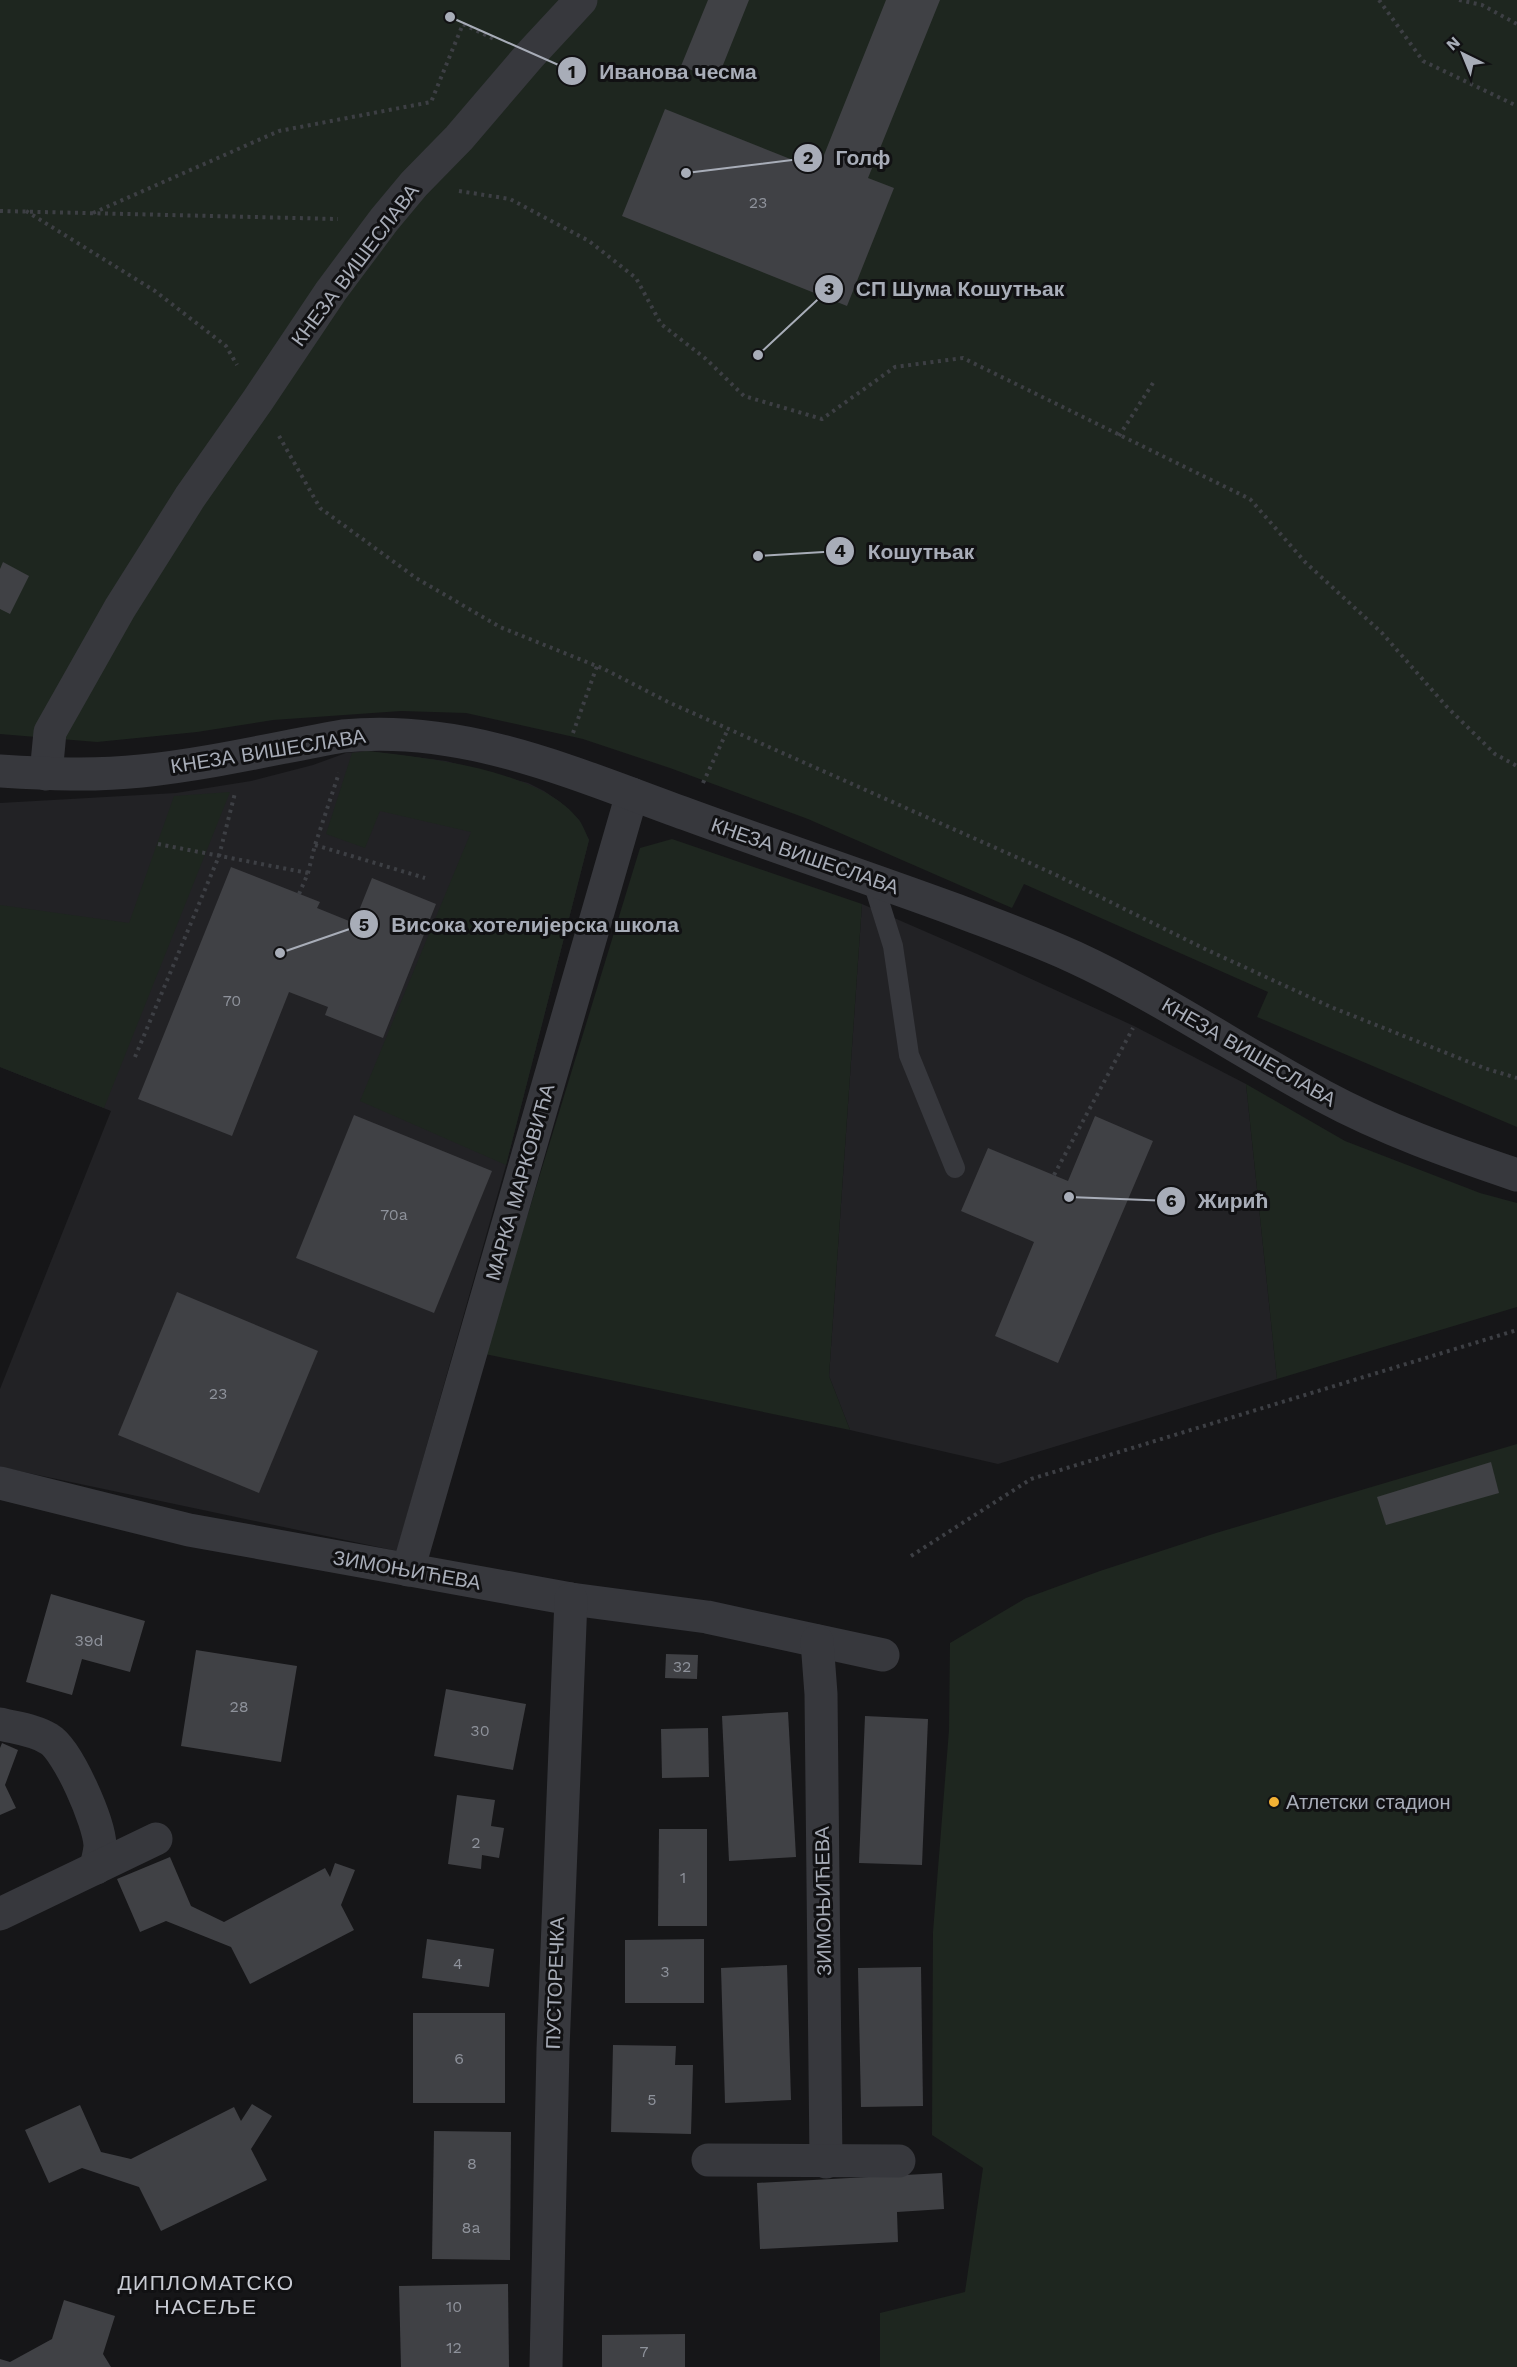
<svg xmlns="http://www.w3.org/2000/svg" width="1517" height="2367" viewBox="0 0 1517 2367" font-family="'Work Sans',sans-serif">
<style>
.built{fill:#222225}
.green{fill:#1e261f}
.building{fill:#404145}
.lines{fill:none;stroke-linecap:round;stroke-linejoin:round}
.path{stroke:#3d3f44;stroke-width:4;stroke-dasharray:3 4.5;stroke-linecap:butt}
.service{stroke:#37383d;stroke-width:20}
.minor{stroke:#37383d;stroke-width:33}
.tertiary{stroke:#37383d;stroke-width:33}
.poi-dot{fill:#f2b134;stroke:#111113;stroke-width:2}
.labels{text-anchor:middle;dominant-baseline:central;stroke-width:6;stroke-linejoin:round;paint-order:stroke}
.number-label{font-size:16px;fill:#8e929b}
.street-label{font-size:20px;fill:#a8adb8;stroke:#111113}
.poi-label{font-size:20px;fill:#a8adb8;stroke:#111113;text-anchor:start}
.neighbourhood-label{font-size:21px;letter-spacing:1.5px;fill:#c9ccd4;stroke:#111113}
.leader{fill:none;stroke:#a8adb8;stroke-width:2}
.callout-dot{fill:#a8adb8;stroke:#111113;stroke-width:2}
.mark-label{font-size:18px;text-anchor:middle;font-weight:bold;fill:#111}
.callout-label{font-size:21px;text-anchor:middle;font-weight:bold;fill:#a8adb8;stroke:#111113;stroke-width:6;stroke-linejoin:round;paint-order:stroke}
</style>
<rect width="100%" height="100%" fill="#161618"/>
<!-- built -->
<g class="built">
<path d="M 367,751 L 446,761 L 528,783 L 544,791 L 560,802 L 579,820 L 589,840 L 506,1165 L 397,1551 L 0,1467 L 0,1389 L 111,1111 L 0,1067 L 0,803 L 176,793 L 251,781 L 313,765 L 346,753 Z"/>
<path d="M 862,904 L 977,954 L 1134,1026 L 1246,1084 L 1277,1379 L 998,1464 L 850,1430 L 829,1376 Z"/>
</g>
<!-- green -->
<g class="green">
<path d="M 0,0 L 1517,0 L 1517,1127 L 1257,1017 L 1268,992 L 1024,884 L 1012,908 L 808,819 L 670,768 L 583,739 L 466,713 L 401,711 L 273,720 L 197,732 L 97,742 L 0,734 Z"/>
<path d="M 367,751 C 427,758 540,769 579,820 C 583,825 586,834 589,840 L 506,1165 L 360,1101 L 471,832 L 380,811 L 365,848 L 326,834 L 352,753 Z"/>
<path d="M 230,792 L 104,1108 L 0,1067 L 0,905 L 129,923 L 174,796 Z"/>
<path d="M 672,839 L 862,904 L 829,1376 L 850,1430 L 485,1354 L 640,848 Z"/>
<path d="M 1246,1084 L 1345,1141 L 1480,1193 L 1517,1203 L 1517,1307 L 1277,1379 Z"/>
<path d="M 1517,1444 L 1517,2367 L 880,2367 L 880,2313 L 965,2292 L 983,2168 L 932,2135 L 933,1932 L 949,1730 L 950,1643 L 1026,1598 L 1100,1571 L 1216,1533 Z"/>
</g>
<!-- building -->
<g class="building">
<path d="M 708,0 L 749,0 L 717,80 L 681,66 Z"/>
<path d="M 886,0 L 940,0 L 868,178 L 894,188 L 847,306 L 622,216 L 665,109 L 818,170 Z"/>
<path d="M 3,562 L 29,576 L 10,614 L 0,609 L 0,569 Z"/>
<path d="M 231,867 L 320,902 L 317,908 L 354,923 L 372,878 L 436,904 L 383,1038 L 325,1015 L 328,1007 L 289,992 L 232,1136 L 138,1099 Z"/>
<path d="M 354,1115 L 492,1171 L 434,1313 L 296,1258 Z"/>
<path d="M 1095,1116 L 1153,1141 L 1058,1363 L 995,1336 L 1034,1242 L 961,1211 L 988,1148 L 1068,1181 Z"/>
<path d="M 177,1292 L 318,1351 L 259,1493 L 118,1435 Z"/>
<path d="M 1491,1462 L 1499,1493 L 1386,1525 L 1377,1497 Z"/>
<path d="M 51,1594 L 145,1621 L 130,1672 L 82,1659 L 72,1695 L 26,1682 Z"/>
<path d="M 196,1650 L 297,1666 L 281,1762 L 181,1746 Z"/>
<path d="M 666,1654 L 698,1655 L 697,1679 L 665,1678 Z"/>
<path d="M 446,1689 L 526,1704 L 513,1770 L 434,1756 Z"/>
<path d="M 788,1712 L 796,1857 L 729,1861 L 722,1716 Z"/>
<path d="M 865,1716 L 928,1719 L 922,1865 L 859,1863 Z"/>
<path d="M 708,1728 L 709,1777 L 662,1778 L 661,1729 Z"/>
<path d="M 2,1743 L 18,1750 L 5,1785 L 16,1808 L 0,1815 L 0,1748 Z"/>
<path d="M 457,1795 L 495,1800 L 491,1826 L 504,1828 L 499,1858 L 482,1855 L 481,1869 L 448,1864 Z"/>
<path d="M 659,1829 L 707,1829 L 707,1926 L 658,1926 Z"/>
<path d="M 170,1857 L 191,1906 L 224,1922 L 325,1868 L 330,1877 L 335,1863 L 355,1870 L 341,1905 L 354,1930 L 250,1984 L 231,1947 L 166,1921 L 140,1932 L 117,1879 Z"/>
<path d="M 427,1939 L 494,1949 L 489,1987 L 422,1978 Z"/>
<path d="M 704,1939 L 704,2003 L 625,2003 L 625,1940 Z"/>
<path d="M 787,1965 L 791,2100 L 725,2103 L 721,1968 Z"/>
<path d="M 921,1967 L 923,2106 L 861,2107 L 858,1968 Z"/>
<rect x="413" y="2013" width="92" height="90"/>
<path d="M 613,2045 L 676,2046 L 675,2065 L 693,2065 L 691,2134 L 611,2132 Z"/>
<path d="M 252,2104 L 272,2116 L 251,2149 L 267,2180 L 161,2231 L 139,2187 L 82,2168 L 49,2183 L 25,2130 L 80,2105 L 101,2152 L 131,2159 L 234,2107 L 241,2121 Z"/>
<path d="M 434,2131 L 511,2132 L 510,2260 L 432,2259 Z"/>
<path d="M 942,2173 L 944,2209 L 897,2212 L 898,2242 L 760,2249 L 757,2183 Z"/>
<path d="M 508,2284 L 509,2367 L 401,2367 L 399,2286 Z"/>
<path d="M 64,2300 L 115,2316 L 103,2354 L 111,2367 L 0,2367 L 0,2359 L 10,2362 L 52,2339 Z"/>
<path d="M 685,2334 L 685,2367 L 602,2367 L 602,2335 Z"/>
</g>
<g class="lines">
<!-- path -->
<g class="path">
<path d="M 1379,0 L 1423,61 L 1517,106"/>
<path d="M 1459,0 L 1482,5 L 1517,24"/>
<path d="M 459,191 L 510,199 L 589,241 L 636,278 L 661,324 L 706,359 L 744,396 L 822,419 L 895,367 L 963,358 L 1250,499 L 1305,562 L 1382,633 L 1447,707 L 1495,754 L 1517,766"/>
<path d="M 0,211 L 338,219"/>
<path d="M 26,211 L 155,291 L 226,346 L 237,365"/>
<path d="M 93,213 L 279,131 L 431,102 L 463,24 L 496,40"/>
<path d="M 279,436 L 320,508 L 416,578 L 500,627 L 604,669 L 668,702 L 1052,873 L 1203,948 L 1331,1007 L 1484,1068 L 1517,1078"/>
<path d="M 1119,436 L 1153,383"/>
<path d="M 573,733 L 597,666"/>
<path d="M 703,783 L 728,729"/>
<path d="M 158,844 L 308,873"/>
<path d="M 315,845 L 425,878"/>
<path d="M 299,894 L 308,873 L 315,845 L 339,773"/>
<path d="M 135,1057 L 219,856 L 235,793"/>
<path d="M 1054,1175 L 1133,1028"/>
<path d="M 911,1556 L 1031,1479 L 1517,1330"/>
</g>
<!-- service -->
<path class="service" d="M 872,879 L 893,946 L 909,1055 L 955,1168"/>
<!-- minor -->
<g class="minor">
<path d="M 46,774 L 50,732 L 120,608 L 190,497 L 258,400 L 331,291 L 384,220 L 414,184 L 459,138 L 530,55 L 581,0"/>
<path d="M 0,1483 L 189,1530 L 571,1599 L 707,1617 L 883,1655"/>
<path d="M 408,1570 L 632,794"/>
<path d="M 817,1641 L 821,1694 L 826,2162"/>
<path d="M 0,1724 C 15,1728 35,1730 49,1739 C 68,1750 99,1822 100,1845 C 100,1852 97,1861 96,1868"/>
<path d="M 0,1914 L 156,1839"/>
<path d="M 708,2160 L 899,2161"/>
<path d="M 546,2367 L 553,2049 L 571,1599"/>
</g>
<!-- tertiary -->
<path class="tertiary" d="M 0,771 C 47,774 94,776 141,771 C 209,764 276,748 343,736 C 465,724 575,774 686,814 C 776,847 866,877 956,910 C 995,925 1035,939 1074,957 C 1161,997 1239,1051 1323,1096 C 1384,1129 1452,1153 1517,1175"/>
</g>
<!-- markers -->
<circle class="poi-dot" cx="1274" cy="1802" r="6"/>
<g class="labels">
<!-- number labels -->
<g class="number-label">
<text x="758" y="202">23</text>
<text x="232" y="1000">70</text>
<text x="394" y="1214">70a</text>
<text x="218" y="1393">23</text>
<text x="89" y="1640">39d</text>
<text x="682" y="1666">32</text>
<text x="239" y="1706">28</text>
<text x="480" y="1730">30</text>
<text x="476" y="1842">2</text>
<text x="683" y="1877">1</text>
<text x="458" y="1963">4</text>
<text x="665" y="1971">3</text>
<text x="459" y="2058">6</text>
<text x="652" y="2099">5</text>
<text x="472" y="2163">8</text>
<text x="471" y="2227">8a</text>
<text x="454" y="2306">10</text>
<text x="454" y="2347">12</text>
<text x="644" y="2351">7</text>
</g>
<!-- street labels -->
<g class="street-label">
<text transform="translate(355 265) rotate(-53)">КНЕЗА ВИШЕСЛАВА</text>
<text transform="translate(268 751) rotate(-9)">КНЕЗА ВИШЕСЛАВА</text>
<text transform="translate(805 856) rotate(19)">КНЕЗА ВИШЕСЛАВА</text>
<text transform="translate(1249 1052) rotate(30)">КНЕЗА ВИШЕСЛАВА</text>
<text transform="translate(520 1182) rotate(-74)">МАРКА МАРКОВИЋА</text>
<text transform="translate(407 1570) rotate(10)">ЗИМОЊИЋЕВА</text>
<text transform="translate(823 1901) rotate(-91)">ЗИМОЊИЋЕВА</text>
<text transform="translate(555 1983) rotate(-88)">ПУСТОРЕЧКА</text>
</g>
<!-- poi labels -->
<g class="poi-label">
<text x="1286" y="1802">Атлетски стадион</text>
</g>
<!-- neighbourhood labels -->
<g class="neighbourhood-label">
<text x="206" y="2282">ДИПЛОМАТСКО<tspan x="206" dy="24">НАСЕЉЕ</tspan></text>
</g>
</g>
<!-- callouts -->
<path class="leader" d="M450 17L572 71M686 173L808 158M758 355L829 289M758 556L840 551M280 953L364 924M1069 1197L1171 1201"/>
<g class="callout-dot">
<circle cx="450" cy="17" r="6"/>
<circle cx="686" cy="173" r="6"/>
<circle cx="758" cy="355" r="6"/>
<circle cx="758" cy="556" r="6"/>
<circle cx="280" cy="953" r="6"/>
<circle cx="1069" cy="1197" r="6"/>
<circle cx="572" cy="71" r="15"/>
<circle cx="808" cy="158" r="15"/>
<circle cx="829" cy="289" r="15"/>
<circle cx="840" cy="551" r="15"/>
<circle cx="364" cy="924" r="15"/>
<circle cx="1171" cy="1201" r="15"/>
</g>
<g class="mark-label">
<text x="572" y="78">1</text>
<text x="808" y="164">2</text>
<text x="829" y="295">3</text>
<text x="840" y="557">4</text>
<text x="364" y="931">5</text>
<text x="1171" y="1207">6</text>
</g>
<g class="callout-label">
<text x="678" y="79">Иванова чесма</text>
<text x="863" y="165">Голф</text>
<text x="960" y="296">СП Шума Кошутњак</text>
<text x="921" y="559">Кошутњак</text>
<text x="535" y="932">Висока хотелијерска школа</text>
<text x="1233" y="1208">Жирић</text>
</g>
<!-- north arrow -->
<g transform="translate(1463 54) rotate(317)" stroke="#111113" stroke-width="4.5" paint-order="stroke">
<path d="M0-4.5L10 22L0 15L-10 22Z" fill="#a8adb8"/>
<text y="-9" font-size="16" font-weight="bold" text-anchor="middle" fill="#a8adb8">N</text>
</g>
</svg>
